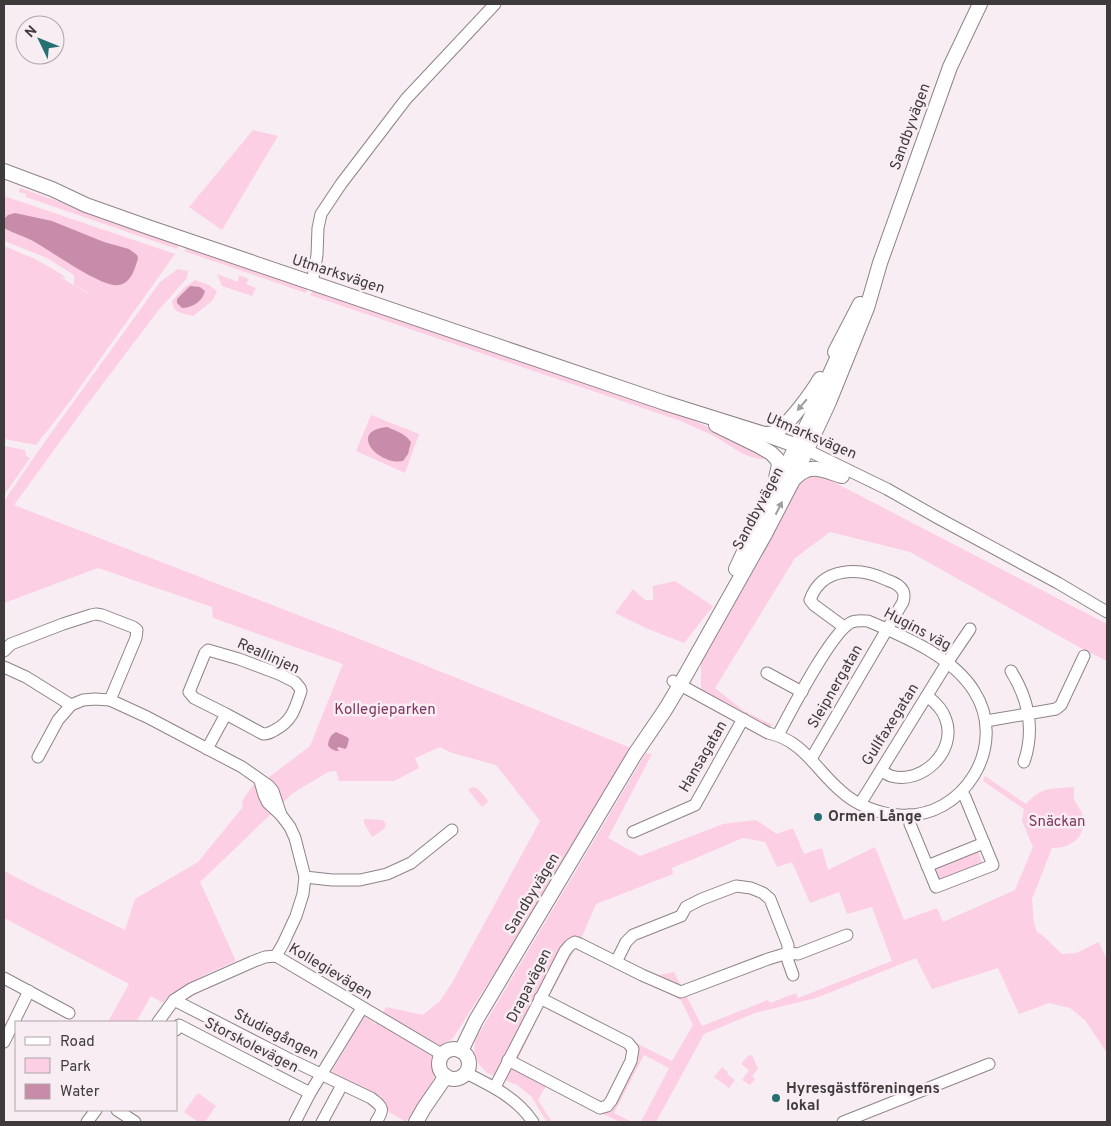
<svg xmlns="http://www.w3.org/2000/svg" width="1111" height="1126" viewBox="0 0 1111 1126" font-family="Overpass,sans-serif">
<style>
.green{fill:#fccfe4;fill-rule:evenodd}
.water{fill:#c78ca9}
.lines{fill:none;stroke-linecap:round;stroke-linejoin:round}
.minor-casing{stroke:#8d8388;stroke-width:13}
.major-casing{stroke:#8d8388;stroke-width:16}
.minor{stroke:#fff;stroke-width:11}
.major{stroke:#fff;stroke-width:14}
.oneway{fill:#9f9d9e}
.poi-dot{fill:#257073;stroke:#f8edf2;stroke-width:2}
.labels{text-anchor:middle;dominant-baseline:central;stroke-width:5;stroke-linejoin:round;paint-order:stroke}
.street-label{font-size:15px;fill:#3f3b3d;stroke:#f8edf2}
.park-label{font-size:15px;fill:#7e365e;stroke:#f8edf2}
.poi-label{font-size:15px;font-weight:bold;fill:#3f3b3d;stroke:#f8edf2;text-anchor:start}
</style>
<rect width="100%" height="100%" fill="#f8edf2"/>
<!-- green -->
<g class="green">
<path d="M 253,130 L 278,136 L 222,230 L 189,207 Z"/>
<path d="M 20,188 L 180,244 L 177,249 L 26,197 L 26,194 L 19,192 Z"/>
<path d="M 4,196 L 175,254 L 68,404 L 36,445 L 4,439 L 4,246 L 35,259 L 63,275 L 66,279 L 57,275 L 85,292 L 90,294 L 74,285 L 74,275 L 47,258 L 4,241 Z"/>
<path d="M 187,247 L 307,287 L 307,290 L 306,293 L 184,251 Z"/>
<path d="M 178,269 L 188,271 L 187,278 L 157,312 L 86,406 L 14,505 L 352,636 L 631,748 L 521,932 L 453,1038 L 444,1044 L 433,1061 L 434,1079 L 406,1122 L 389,1112 L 381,1097 L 331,1073 L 364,1016 L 376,1024 L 386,1007 L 423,1015 L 440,1001 L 453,981 L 540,821 L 496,765 L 452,753 L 440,747 L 415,758 L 419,768 L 394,781 L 339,781 L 336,771 L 328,772 L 293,793 L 200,882 L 236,961 L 208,973 L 170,995 L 163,1003 L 151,996 L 136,1022 L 108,1022 L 129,984 L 4,918 L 4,871 L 35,887 L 125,930 L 135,899 L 198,862 L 243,807 L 242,801 L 253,785 L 268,778 L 310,746 L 343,664 L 213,618 L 212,607 L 98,568 L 4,603 L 4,501 L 39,450 L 160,282 Z"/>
<path d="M 217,274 L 238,282 L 239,275 L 249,279 L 246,284 L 256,288 L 252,296 L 222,286 Z"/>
<path d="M 195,280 L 209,285 L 217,291 L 213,300 L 193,316 C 183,314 172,312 172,301 L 185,287 Z"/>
<path d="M 314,289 L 664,408 L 704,425 L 723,437 L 736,443 L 759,450 L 771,458 C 749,463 732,446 714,436 C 703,431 692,426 681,421 L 310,295 Z"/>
<path d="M 371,415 L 419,434 L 405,473 L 356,451 Z"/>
<path d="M 4,446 L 25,450 L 26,456 L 30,458 L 4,495 Z"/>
<path d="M 811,476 L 826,478 L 1107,624 L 1107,661 L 1077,646 L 910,552 L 830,532 L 795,558 L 715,688 L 744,711 L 773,725 L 766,729 L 701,691 L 701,663 L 800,483 Z"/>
<path d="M 675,581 L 713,606 L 684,643 L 648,629 L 615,613 L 633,589 L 645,600 L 653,600 L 653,586 Z"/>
<path d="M 646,753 L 652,754 L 608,838 L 640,856 L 723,824 L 756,820 L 777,834 L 793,828 L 804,854 L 822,848 L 828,870 L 875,847 L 904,920 L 937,908 L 943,922 L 1015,890 L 1033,847 L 1022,821 L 1024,809 L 983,781 L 985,776 L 1026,804 C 1042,786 1051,789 1074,787 C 1074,792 1073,799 1076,803 C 1079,808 1082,811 1083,817 C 1087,836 1070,849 1052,848 L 1032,899 L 1034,923 L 1037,932 L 1041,934 L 1062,954 L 1076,953 L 1099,942 L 1107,960 L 1107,1053 L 1085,1020 L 1070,1008 L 1049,1003 L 1019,1014 L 998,968 L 932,989 L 916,958 L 816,998 L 755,1013 L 704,1034 L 656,1122 L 641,1122 L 669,1068 L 644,1055 L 614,1113 L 632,1122 L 620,1122 L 546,1086 L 538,1100 L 552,1122 L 547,1122 L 531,1096 L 517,1085 L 487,1073 L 478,1063 L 474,1053 L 475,1040 ZM 743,838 L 765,842 L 777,867 L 792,862 L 810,903 L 839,892 L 847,914 L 872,907 L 892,961 L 798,998 L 796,993 L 770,1003 L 768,1000 L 702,1026 L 674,972 L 656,976 L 581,939 L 596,904 L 673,874 L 672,868 ZM 576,947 L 681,1000 L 693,1025 L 672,1061 L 548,999 ZM 543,1007 L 630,1051 L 608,1102 L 600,1104 L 520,1063 L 519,1057 Z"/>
<path d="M 472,787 L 477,788 L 487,799 L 488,802 L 482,807 L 468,790 Z"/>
<path d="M 364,819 L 383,820 L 386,824 L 384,829 L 372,837 L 364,823 Z"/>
<path d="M 977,849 L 983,865 L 937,883 L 931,867 Z"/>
<path d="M 752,1055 L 758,1069 L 752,1076 L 755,1079 L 750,1085 L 742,1080 L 749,1070 L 741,1064 L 748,1056 Z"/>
<path d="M 722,1067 L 728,1072 L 727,1074 L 735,1080 L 729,1088 L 714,1077 Z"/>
<path d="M 198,1093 L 216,1106 L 205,1122 L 198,1122 L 184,1112 Z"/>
</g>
<!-- water -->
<g class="water">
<path d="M 15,213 L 52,221 L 104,242 L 129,249 L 137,255 L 138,258 C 135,269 131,283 119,285 C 101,288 50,250 33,241 C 23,236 13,233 4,228 L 4,219 L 8,215 Z"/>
<path d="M 190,286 L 200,287 L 205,291 C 203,301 192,308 182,308 L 177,303 L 177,299 Z"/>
<path d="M 387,427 C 397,431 405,434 411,442 L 408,454 L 403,461 C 379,466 347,431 387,427 Z"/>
<path d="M 336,732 L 347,737 L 349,739 L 347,747 L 345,749 L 339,747 L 337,748 L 339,751 C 335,751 330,749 328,745 C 329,739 330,735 336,732 Z"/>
</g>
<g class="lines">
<defs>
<g id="minor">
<path d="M 312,283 L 317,255 L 318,228 L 321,214 L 341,184 L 406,99 L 495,4"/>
<path d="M 807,450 L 887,489 L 938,518 L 1058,583 L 1107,612"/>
<path d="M 4,651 L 11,644 L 63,624 L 91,615 L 96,614 L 102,615 L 133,627 L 137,630 L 136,638 L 110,700"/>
<path d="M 4,667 L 26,677 L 71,705"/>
<path d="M 1011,671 C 1029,700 1035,730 1024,762"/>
<path d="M 767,673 L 802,692"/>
<path d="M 673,681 L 768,733 C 803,740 816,770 841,791 C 856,805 879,814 899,815 C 964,820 1009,745 974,691 C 952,656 905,637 868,621 C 863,621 857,620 852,622 C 832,630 790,713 778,735"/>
<path d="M 986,721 L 1056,709 L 1061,705 L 1084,656"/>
<path d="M 207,749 L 226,714 L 194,698 L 189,692 L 205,653 L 208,650 L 239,659 L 279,674 L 295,682 L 300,688 L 301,691 C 295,709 292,721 275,730 C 270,733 268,734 263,734 L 226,714"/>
<path d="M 38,757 L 58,720 L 71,705 L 83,700 L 95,699 L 110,700 L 147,717 L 242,767 L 269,786 L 273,791 L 281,815"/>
<path d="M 811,759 L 903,602 C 904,598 905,595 903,591 C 900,585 893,582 887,580 C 860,567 822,566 810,600 L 814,605 L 844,627"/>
<path d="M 881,771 C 884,772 888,775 891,776 C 922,785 957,751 946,720 C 943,709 935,702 927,696"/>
<path d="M 260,781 L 264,795 L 268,803 L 281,815 L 290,827 L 295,838 L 305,877 L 303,894 L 296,916 L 283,944 L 276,956"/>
<path d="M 860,804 L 947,663 L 970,629"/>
<path d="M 909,815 L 910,824 L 936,887 L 993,865 L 965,797 L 962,792"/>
<path d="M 633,832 L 695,805 L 743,719"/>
<path d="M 927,866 L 984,843"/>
<path d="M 305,877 L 332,880 L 360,880 L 387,874 L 411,863 L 452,830"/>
<path d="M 276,956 L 443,1055"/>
<path d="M 793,975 L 788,961 L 788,953 L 798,954 L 847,935"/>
<path d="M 4,978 L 69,1013"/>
<path d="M 174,1000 L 287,1058 L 371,1098 C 384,1108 384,1109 376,1122"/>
<path d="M 158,1022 L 174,1000 L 191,989 L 252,962 L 265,957 L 276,956"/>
<path d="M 176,1030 L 179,1025 L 310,1093"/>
<path d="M 4,1042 L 29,991"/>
<path d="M 508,1060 L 600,1108 L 607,1106 L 611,1101 L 631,1061 L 633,1049 L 628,1043 L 540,998"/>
<path d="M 466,1073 C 492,1086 517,1098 533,1122"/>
<path d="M 495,1087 L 565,951 L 570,945 L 575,942 L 580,944 L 642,975 L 681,992 L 768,959 L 788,953 L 788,945 L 770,899 L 763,893 L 751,888 L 736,886 L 702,899 L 686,907 L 681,916 L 633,935 L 626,942 L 616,962"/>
<path d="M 117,1110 L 135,1122"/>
<path d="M 87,1122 L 96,1110"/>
<path d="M 295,1122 L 310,1093 L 362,1008"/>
<path d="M 322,1122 L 342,1085"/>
<path d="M 843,1122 L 989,1064"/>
</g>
<g id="major">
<path d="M 4,171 L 52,189 L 86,205 L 148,227 L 665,403 L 764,434 L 792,444 L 807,450"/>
<path d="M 835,352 L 860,304"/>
<path d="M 716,425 L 757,445 L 771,453 L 777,459 L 779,465 L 776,478"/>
<path d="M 764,434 C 769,434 772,434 776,432 C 789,424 812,393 820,379"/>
<path d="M 794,479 C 810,462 822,470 842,476"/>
<path d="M 736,569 L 754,530 L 809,421 L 843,345"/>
<circle cx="454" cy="1064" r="15"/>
<path d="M 461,1051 L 476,1020 L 635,754 L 665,710 L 680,685 L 765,534 L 792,482 L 829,402 L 867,308 L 880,263 L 950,67 L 980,4"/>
<path d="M 416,1122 L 424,1108 L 446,1076"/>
</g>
</defs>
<!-- minor casing -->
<use href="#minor" class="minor-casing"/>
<!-- major casing -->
<use href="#major" class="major-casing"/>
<!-- minor -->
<use href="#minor" class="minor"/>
<!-- major -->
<use href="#major" class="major"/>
</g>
<!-- one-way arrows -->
<defs><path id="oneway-solid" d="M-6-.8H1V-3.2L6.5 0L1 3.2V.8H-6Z" transform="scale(1.25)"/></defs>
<g class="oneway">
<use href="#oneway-solid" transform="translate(802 405) rotate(130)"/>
<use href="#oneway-solid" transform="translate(779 508) rotate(-63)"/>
</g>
<!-- markers -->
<g class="poi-dot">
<circle cx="818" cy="817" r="5"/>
<circle cx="776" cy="1098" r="5"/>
</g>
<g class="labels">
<!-- street labels -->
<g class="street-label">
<text transform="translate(911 127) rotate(-70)">Sandbyvägen</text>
<text transform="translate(338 275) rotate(18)">Utmarksvägen</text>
<text transform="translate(811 437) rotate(23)">Utmarksvägen</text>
<text transform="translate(759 509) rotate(-62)">Sandbyvägen</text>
<text transform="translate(917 630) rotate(28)">Hugins väg</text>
<text transform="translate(268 657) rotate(24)">Reallinjen</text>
<text transform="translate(836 687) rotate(-60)">Sleipnergatan</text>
<text transform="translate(891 725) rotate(-58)">Gullfaxegatan</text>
<text transform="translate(704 757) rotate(-60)">Hansagatan</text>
<text transform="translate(533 894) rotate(-59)">Sandbyvägen</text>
<text transform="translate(330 972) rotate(31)">Kollegievägen</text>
<text transform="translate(530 986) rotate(-63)">Drapavägen</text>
<text transform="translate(276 1035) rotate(27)">Studiegången</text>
<text transform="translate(251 1046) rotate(27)">Storskolevägen</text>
</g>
<!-- park labels -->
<g class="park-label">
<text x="385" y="710">Kollegieparken</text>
<text x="1057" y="822">Snäckan</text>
</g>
<!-- poi labels -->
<g class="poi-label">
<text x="828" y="817">Ormen Långe</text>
<text x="786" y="1089">Hyresgästföreningens<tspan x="786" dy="17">lokal</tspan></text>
</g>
</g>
<!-- border -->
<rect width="1111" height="1126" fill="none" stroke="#3f3b3d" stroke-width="10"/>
<!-- legend -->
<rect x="15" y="1021" width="162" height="90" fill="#f8edf2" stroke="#aea6aa"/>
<rect x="25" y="1037" width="25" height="8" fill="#ffffff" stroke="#aea6aa"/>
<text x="60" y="1046" font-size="15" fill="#3f3b3d">Road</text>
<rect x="25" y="1058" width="25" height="15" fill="#fccfe4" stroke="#aea6aa"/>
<text x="60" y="1071" font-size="15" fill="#3f3b3d">Park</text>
<rect x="25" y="1084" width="25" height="15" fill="#c78ca9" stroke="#aea6aa"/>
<text x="60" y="1096" font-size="15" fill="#3f3b3d">Water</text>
<!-- north arrow -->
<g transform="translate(40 40) rotate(313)"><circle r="24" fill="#f8edf2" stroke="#aea6aa"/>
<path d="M0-4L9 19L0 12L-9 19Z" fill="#257073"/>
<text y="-8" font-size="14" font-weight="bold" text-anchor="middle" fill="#3f3b3d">N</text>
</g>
</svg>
